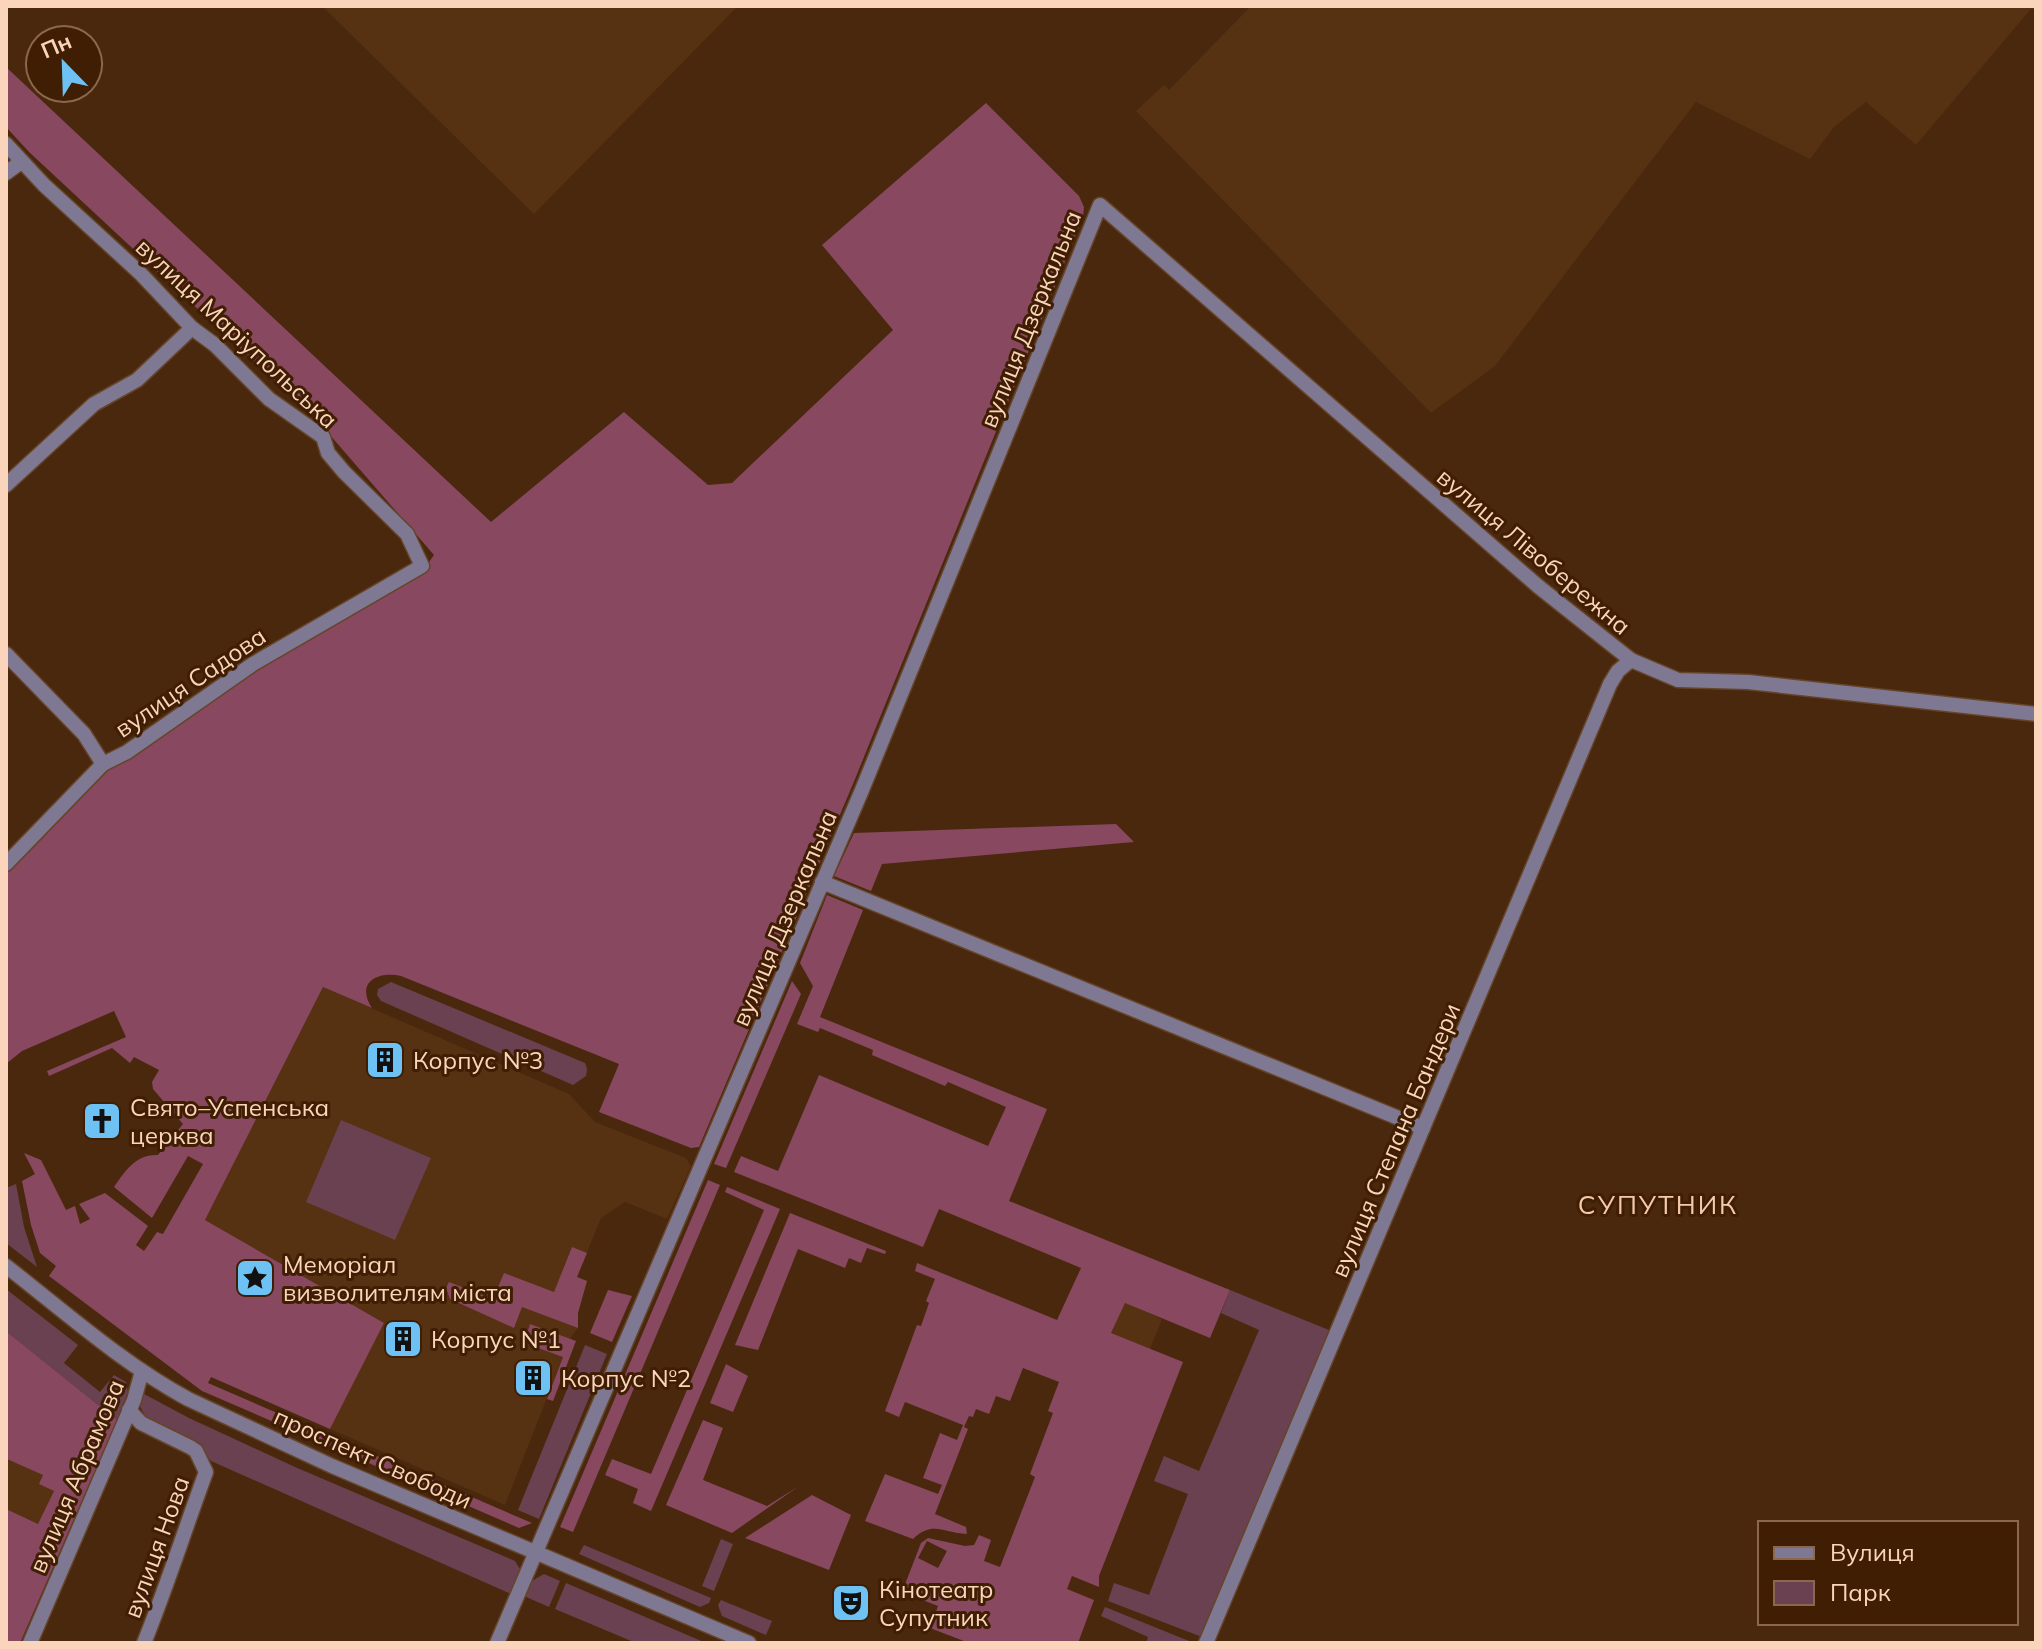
<svg xmlns="http://www.w3.org/2000/svg" width="2042" height="1649" viewBox="0 0 2042 1649" font-family="Mulish,sans-serif">
<style>
.built{fill:#563112}
.green{fill:#6a4150}
.forest{fill:#874860;fill-rule:evenodd}
.lines{fill:none;stroke-linecap:round;stroke-linejoin:round}
.street-casing{stroke:#664429;stroke-width:17}
.street{stroke:#7e7892;stroke-width:14}
.labels{text-anchor:middle;dominant-baseline:central;stroke-width:6;stroke-linejoin:round;paint-order:stroke}
.street-label{font-size:24px;fill:#fad5bc;stroke:#3f1e03}
.poi-label{font-size:24px;fill:#fad5bc;stroke:#3f1e03;text-anchor:start}
.neighbourhood-label{font-size:26px;letter-spacing:2px;fill:#f5c9ab;stroke:#3f1e03}
</style>
<rect width="100%" height="100%" fill="#4a280d"/>
<!-- built -->
<g class="built">
<path d="M 322,6 L 738,6 L 534,214 Z"/>
<path d="M 1251,6 L 2036,6 L 2036,9 L 2030,10 L 1916,145 L 1866,102 L 1834,127 L 1810,159 L 1696,102 L 1495,366 L 1431,413 L 1136,111 L 1164,85 L 1169,90 Z"/>
<path d="M 323,987 L 569,1094 L 595,1122 L 686,1158 L 691,1166 L 667,1219 L 625,1202 L 601,1218 L 577,1277 L 587,1281 L 578,1313 L 578,1328 L 570,1339 L 505,1505 L 330,1429 L 384,1323 L 205,1220 Z"/>
<path d="M 1124,1302 L 1162,1319 L 1150,1349 L 1110,1333 Z"/>
<path d="M 6,1421 L 100,1458 L 20,1643 L 6,1643 Z"/>
</g>
<!-- green -->
<g class="green">
<path d="M 391,982 L 585,1063 L 587,1069 L 586,1076 L 573,1085 L 381,1001 L 377,995 L 378,989 Z"/>
<path d="M 341,1120 L 431,1158 L 395,1240 L 306,1202 Z"/>
<path d="M 16,1184 L 24,1227 L 37,1267 L 6,1243 L 6,1188 Z"/>
<path d="M 6,1289 L 78,1345 L 64,1363 L 100,1392 L 114,1375 L 126,1382 L 128,1392 L 117,1420 L 6,1331 Z"/>
<path d="M 1230,1290 L 1329,1330 L 1202,1637 L 1108,1601 L 1114,1583 L 1149,1595 L 1188,1494 L 1154,1481 L 1164,1456 L 1199,1471 L 1259,1330 L 1221,1313 Z"/>
<path d="M 585,1345 L 607,1354 L 539,1519 L 518,1510 Z"/>
<path d="M 144,1394 L 189,1418 L 295,1467 L 515,1561 L 520,1569 L 511,1594 L 211,1461 L 200,1447 L 146,1418 L 140,1406 Z"/>
<path d="M 721,1539 L 733,1544 L 714,1591 L 702,1586 Z"/>
<path d="M 584,1545 L 711,1598 L 709,1603 L 700,1607 L 579,1554 Z"/>
<path d="M 544,1574 L 560,1581 L 549,1607 L 524,1596 L 530,1582 Z"/>
<path d="M 566,1583 L 706,1643 L 636,1643 L 555,1609 Z"/>
<path d="M 721,1600 L 772,1621 L 766,1635 L 722,1616 L 718,1605 Z"/>
<path d="M 1105,1607 L 1189,1641 L 1190,1643 L 1146,1643 L 1148,1637 L 1101,1616 Z"/>
</g>
<!-- forest -->
<g class="forest">
<path d="M 6,67 L 491,522 L 624,412 L 708,485 L 732,483 L 893,330 L 822,245 L 986,103 L 1079,196 L 1084,207 L 1083,217 L 853,784 L 699,1147 L 691,1148 L 599,1112 L 619,1064 L 401,976 C 378,971 355,982 372,1008 L 323,987 L 205,1220 L 384,1323 L 330,1429 L 211,1377 L 208,1383 L 532,1523 L 519,1528 L 202,1391 L 49,1276 L 56,1266 L 40,1253 L 31,1225 L 22,1181 L 35,1174 L 24,1153 L 41,1160 L 66,1210 L 75,1206 L 80,1224 L 90,1219 L 79,1204 L 105,1193 L 148,1226 L 136,1245 L 144,1251 L 157,1232 L 163,1234 L 203,1164 L 188,1156 L 152,1218 L 114,1187 C 125,1171 136,1154 158,1155 L 183,1124 L 153,1089 L 152,1082 L 159,1070 L 134,1057 L 130,1063 L 112,1048 L 49,1076 L 47,1071 L 126,1037 L 114,1011 L 22,1051 L 6,1064 L 6,870 L 78,795 L 106,771 L 256,668 L 424,569 L 434,555 L 316,419 L 29,152 L 6,127 Z"/>
<path d="M 1116,824 L 1134,842 L 882,864 L 871,891 L 834,876 L 854,833 Z"/>
<path d="M 827,895 L 863,910 L 820,1017 L 1047,1109 L 1009,1201 L 1230,1290 L 1210,1338 L 1125,1303 L 1111,1333 L 1183,1362 L 1099,1576 L 1099,1587 L 1072,1576 L 1067,1589 L 1094,1600 L 1078,1643 L 969,1643 L 930,1628 L 938,1606 L 902,1592 L 921,1543 L 928,1538 L 965,1546 L 974,1545 L 979,1535 L 991,1540 L 984,1561 L 1000,1567 L 1035,1477 L 1030,1474 L 1053,1413 L 1048,1411 L 1059,1382 L 1023,1368 L 1010,1401 L 996,1396 L 989,1414 L 976,1409 L 973,1417 L 969,1416 L 964,1427 L 968,1429 L 935,1514 L 966,1527 L 967,1534 C 943,1533 933,1520 913,1539 L 865,1521 L 885,1474 L 938,1494 L 942,1485 L 923,1478 L 940,1433 L 957,1440 L 963,1425 L 905,1402 L 899,1417 L 885,1411 L 917,1325 L 921,1326 L 929,1303 L 926,1301 L 935,1279 L 915,1271 L 917,1263 L 1057,1320 L 1081,1268 L 939,1209 L 923,1247 L 734,1172 L 741,1156 L 778,1171 L 819,1075 L 988,1146 L 1006,1107 L 948,1082 L 945,1086 L 872,1055 L 873,1050 L 820,1028 L 818,1032 L 797,1024 L 813,986 L 800,963 ZM 927,1541 L 947,1551 L 938,1568 L 918,1558 Z"/>
<path d="M 792,981 L 801,994 L 726,1168 L 714,1164 Z"/>
<path d="M 708,1180 L 720,1185 L 573,1532 L 560,1527 Z"/>
<path d="M 727,1187 L 780,1209 L 651,1511 L 633,1503 L 638,1489 L 605,1475 L 612,1459 L 651,1474 L 764,1210 L 725,1192 Z"/>
<path d="M 790,1213 L 886,1251 L 885,1254 L 867,1248 L 861,1263 L 849,1258 L 845,1268 L 798,1249 L 758,1350 L 735,1345 Z"/>
<path d="M 572,1247 L 587,1253 L 577,1277 L 587,1281 L 578,1313 L 578,1328 L 522,1307 L 514,1328 L 450,1299 L 446,1288 L 449,1282 L 493,1299 L 504,1273 L 554,1292 Z"/>
<path d="M 608,1290 L 632,1296 L 612,1342 L 590,1333 Z"/>
<path d="M 530,1324 L 576,1341 L 553,1401 L 547,1399 L 563,1357 L 524,1343 Z"/>
<path d="M 6,1331 L 117,1420 L 20,1643 L 6,1643 L 6,1509 L 38,1524 L 54,1491 L 39,1484 L 43,1475 L 7,1459 L 6,1461 Z"/>
<path d="M 726,1364 L 748,1376 L 733,1412 L 710,1403 Z"/>
<path d="M 703,1420 L 723,1428 L 703,1480 L 767,1506 L 799,1486 L 732,1533 L 666,1505 Z"/>
<path d="M 812,1495 L 851,1515 L 829,1570 L 745,1538 Z"/>
</g>
<g class="lines">
<defs>
<g id="street">
<path d="M 6,144 L 44,185 L 140,273 L 192,328 L 215,345 L 269,399 L 323,437 L 328,453 L 344,472 L 407,534 L 422,566 L 253,664 L 127,752 L 103,764 L 6,864"/>
<path d="M 6,173 L 21,162"/>
<path d="M 6,485 L 94,404 L 137,380 L 192,328"/>
<path d="M 6,654 L 84,734 L 103,764"/>
<path d="M 822,882 L 1423,1128"/>
<path d="M 6,1266 C 65,1312 122,1363 188,1399 L 332,1466 L 749,1643"/>
<path d="M 129,1410 L 141,1423 L 190,1447 L 196,1451 L 206,1472 C 185,1529 167,1586 144,1643"/>
<path d="M 30,1643 L 134,1400 L 142,1371"/>
<path d="M 497,1643 L 862,790 L 1100,205 L 1539,587 L 1631,660 L 1678,680 L 1748,682 L 2036,714"/>
<path d="M 1206,1643 L 1610,684 L 1618,671 L 1631,660"/>
</g>
</defs>
<!-- street casing -->
<use href="#street" class="street-casing"/>
<!-- street -->
<use href="#street" class="street"/>
</g>
<!-- icons -->
<defs>
<symbol id="building-square" viewBox="-11 -11 22 22"><rect x="-9" y="-9" width="18" height="18" rx="4" fill="#6ec2f3" stroke="#3f1e03"/><path d="M-4-6H4V6H1V3H-1V6H-4ZM-2.5-4.3h1.7v1.8h-1.7ZM.8-4.3h1.7v1.8H.8ZM-2.5-1h1.7V.8h-1.7ZM.8-1h1.7V.8H.8Z" fill="#111"/></symbol>
<symbol id="church-square" viewBox="-11 -11 22 22"><rect x="-9" y="-9" width="18" height="18" rx="4" fill="#6ec2f3" stroke="#3f1e03"/><path d="M-1.2-6h2.4v3.5h3.3v2.4h-3.3V6h-2.4V-.1h-3.3v-2.4h3.3Z" fill="#111"/></symbol>
<symbol id="sight-square" viewBox="-11 -11 22 22"><rect x="-9" y="-9" width="18" height="18" rx="4" fill="#6ec2f3" stroke="#3f1e03"/><path d="M0-6L1.8-2.2L6-1.7L2.9 1.2L3.7 5.4L0 3.3L-3.7 5.4L-2.9 1.2L-6-1.7L-1.8-2.2Z" fill="#111"/></symbol>
<symbol id="theatre-square" viewBox="-11 -11 22 22"><rect x="-9" y="-9" width="18" height="18" rx="4" fill="#6ec2f3" stroke="#3f1e03"/><path d="M-5-5.5Q0-4 5-5.5V0Q5 5 0 6Q-5 5-5 0ZM-3.3-2.5H-1v1.5H-3.3ZM1-2.5H3.3v1.5H1ZM-2.8 1Q0 5.5 2.8 1Z" fill="#111"/></symbol>
</defs>
<g fill-rule="evenodd">
<use href="#building-square" x="363" y="1038" width="44" height="44"/>
<use href="#church-square" x="80" y="1099" width="44" height="44"/>
<use href="#sight-square" x="233" y="1256" width="44" height="44"/>
<use href="#building-square" x="381" y="1317" width="44" height="44"/>
<use href="#building-square" x="511" y="1356" width="44" height="44"/>
<use href="#theatre-square" x="829" y="1581" width="44" height="44"/>
</g>
<g class="labels">
<!-- street labels -->
<g class="street-label">
<text transform="translate(1030 319) rotate(-68)">вулиця Дзеркальна</text>
<text transform="translate(237 333) rotate(43)">вулиця Маріупольська</text>
<text transform="translate(1534 551) rotate(40)">вулиця Лівобережна</text>
<text transform="translate(190 682) rotate(-34)">вулиця Садова</text>
<text transform="translate(784 918) rotate(-67)">вулиця Дзеркальна</text>
<text transform="translate(1395 1140) rotate(-67)">вулиця Степана Бандери</text>
<text transform="translate(373 1458) rotate(24)">проспект Свободи</text>
<text transform="translate(76 1476) rotate(-67)">вулиця Абрамова</text>
<text transform="translate(156 1547) rotate(-70)">вулиця Нова</text>
</g>
<!-- poi labels -->
<g class="poi-label">
<text x="413" y="1060">Корпус №3</text>
<text x="130" y="1107">Свято–Успенська<tspan x="130" dy="28">церква</tspan></text>
<text x="283" y="1264">Меморіал<tspan x="283" dy="28">визволителям міста</tspan></text>
<text x="431" y="1339">Корпус №1</text>
<text x="561" y="1378">Корпус №2</text>
<text x="879" y="1589">Кінотеатр<tspan x="879" dy="28">Супутник</tspan></text>
</g>
<!-- neighbourhood labels -->
<g class="neighbourhood-label">
<text x="1658" y="1204">СУПУТНИК</text>
</g>
</g>
<!-- border -->
<rect width="2042" height="1649" fill="none" stroke="#fad5bc" stroke-width="16"/>
<!-- legend -->
<rect x="1758" y="1521" width="260" height="104" fill="#3f1e03" stroke="#8a674d" stroke-width="2"/>
<rect x="1774" y="1547" width="40" height="12" fill="#7e7892" stroke="#8a674d" stroke-width="2"/>
<text x="1830" y="1561" font-size="24" fill="#fad5bc">Вулиця</text>
<rect x="1774" y="1581" width="40" height="24" fill="#6a4150" stroke="#8a674d" stroke-width="2"/>
<text x="1830" y="1601" font-size="24" fill="#fad5bc">Парк</text>
<!-- north arrow -->
<g transform="translate(64 64) rotate(337)"><circle r="38" fill="#3f1e03" stroke="#8a674d" stroke-width="2"/>
<path d="M0-6L14 30L0 20L-14 30Z" fill="#6ec2f3"/>
<text y="-12" font-size="22" font-weight="bold" text-anchor="middle" fill="#fad5bc">Пн</text>
</g>
</svg>
